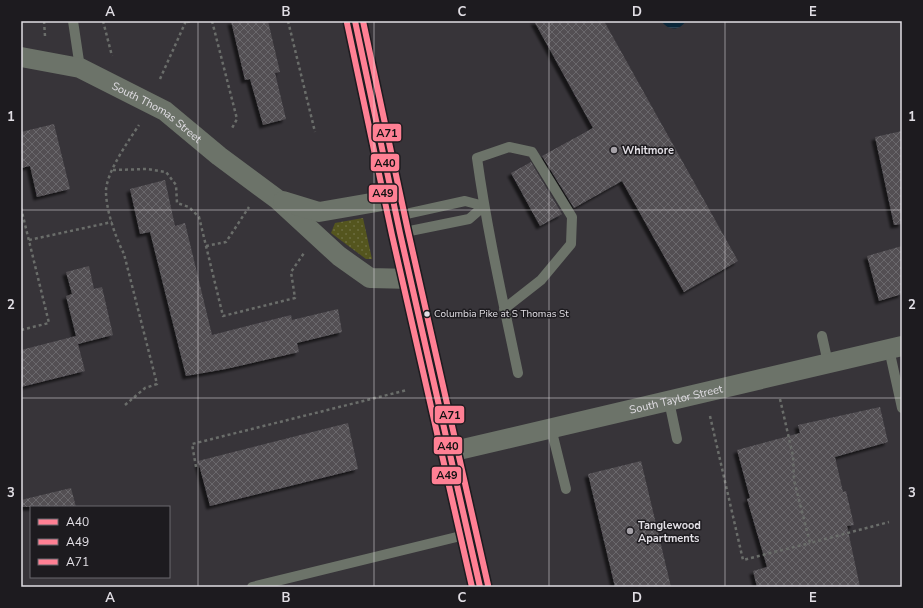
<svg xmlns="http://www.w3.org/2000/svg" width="923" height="608" viewBox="0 0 923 608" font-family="'Nunito Sans',sans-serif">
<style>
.grass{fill:url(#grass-dots)}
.water{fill:url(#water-rules)}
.building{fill:url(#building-cross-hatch);filter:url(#shadow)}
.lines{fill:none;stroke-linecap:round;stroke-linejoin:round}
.path{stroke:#6a6d6a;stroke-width:2.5;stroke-dasharray:3 3;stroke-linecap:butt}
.lane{stroke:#6c7369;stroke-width:10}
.street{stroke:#6c7369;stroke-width:20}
.primary{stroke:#6d746b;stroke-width:22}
.bus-1-casing{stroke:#1d1b1f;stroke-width:9}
.bus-2-casing{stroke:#1d1b1f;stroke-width:9}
.bus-3-casing{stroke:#1d1b1f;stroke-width:9}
.bus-1{stroke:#ff8094;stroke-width:6}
.bus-2{stroke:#ff8094;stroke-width:6}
.bus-3{stroke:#ff8094;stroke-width:6}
.grid{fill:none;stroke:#e1dee4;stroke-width:1;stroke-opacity:0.55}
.poi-dot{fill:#a6a2a8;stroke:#1d1b1f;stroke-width:1.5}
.bus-dot{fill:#e1dee4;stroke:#1d1b1f;stroke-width:1.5}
.labels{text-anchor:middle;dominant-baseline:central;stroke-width:3;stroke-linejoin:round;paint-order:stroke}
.bus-label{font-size:10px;fill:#e1dee4;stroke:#1d1b1f;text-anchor:start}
.street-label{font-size:11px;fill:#e1dee4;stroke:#1d1b1f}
.poi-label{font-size:11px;font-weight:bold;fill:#e1dee4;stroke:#1d1b1f;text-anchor:start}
.line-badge{stroke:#1d1b1f;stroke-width:1.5}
.pale-badge-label{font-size:11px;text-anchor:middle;font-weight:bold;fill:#111}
.neatline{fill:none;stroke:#e1dee4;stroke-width:1.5}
.grid-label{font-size:13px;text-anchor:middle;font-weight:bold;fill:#e1dee4}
</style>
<defs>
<pattern id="grass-dots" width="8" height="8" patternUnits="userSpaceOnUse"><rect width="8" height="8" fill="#54551e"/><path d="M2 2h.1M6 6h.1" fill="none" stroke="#6c6d3f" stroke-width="1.8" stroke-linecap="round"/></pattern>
<pattern id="water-rules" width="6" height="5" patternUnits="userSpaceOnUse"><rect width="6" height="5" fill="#0a2639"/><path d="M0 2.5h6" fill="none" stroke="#2d4556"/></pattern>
<pattern id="building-cross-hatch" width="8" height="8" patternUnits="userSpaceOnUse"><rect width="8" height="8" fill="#524f53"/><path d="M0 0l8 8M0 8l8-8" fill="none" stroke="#6b686c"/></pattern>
<filter id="shadow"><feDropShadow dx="-3.5" dy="3.5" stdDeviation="1" flood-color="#0009"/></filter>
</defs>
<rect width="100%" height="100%" fill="#373439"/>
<!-- grass -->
<path class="grass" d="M 363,218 L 372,259 L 366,259 L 331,233 L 335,223 Z"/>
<!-- water -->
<path class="water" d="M 661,21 L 686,21 C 679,31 669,31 661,21 Z"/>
<!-- building -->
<g class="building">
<path d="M 231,21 L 268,21 L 280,72 L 275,73 L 286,119 L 263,125 L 250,79 L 245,80 Z"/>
<path d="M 534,21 L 604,21 L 738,261 L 684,292 L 622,181 L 574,208 L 542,156 L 593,128 Z"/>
<path d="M 54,124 L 70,189 L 37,197 L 30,166 L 21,168 L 21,132 Z"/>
<path d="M 902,131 L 902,224 L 894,225 L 875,137 Z"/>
<path d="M 531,162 L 562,214 L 540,226 L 511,173 Z"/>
<path d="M 165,180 L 175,226 L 185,223 L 212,335 L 291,315 L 292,320 L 338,309 L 342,332 L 297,343 L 299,352 L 226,369 L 186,376 L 150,232 L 140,234 L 130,189 Z"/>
<path d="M 902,246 L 902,294 L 879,301 L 867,256 Z"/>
<path d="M 89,266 L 94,289 L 102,287 L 113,335 L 78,344 L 85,371 L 21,387 L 21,350 L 76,336 L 66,296 L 72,294 L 66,272 Z"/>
<path d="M 880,407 L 888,442 L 835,457 L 843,492 L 846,491 L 854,525 L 847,526 L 860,587 L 757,587 L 753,571 L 767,567 L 747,499 L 750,498 L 737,450 L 800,433 L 798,425 Z"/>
<path d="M 348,423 L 358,469 L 210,506 L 198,461 Z"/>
<path d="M 641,461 L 671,587 L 615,587 L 588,474 Z"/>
<path d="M 71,488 L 76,507 L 21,507 L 21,500 Z"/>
</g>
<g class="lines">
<!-- path -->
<g class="path">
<path d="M 44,21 L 45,36"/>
<path d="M 103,21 L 112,56"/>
<path d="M 212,21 L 237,119 L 231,130"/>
<path d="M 288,21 L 315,132"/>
<path d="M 187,22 L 192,21"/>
<path d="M 160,79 L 186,21"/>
<path d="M 113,170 L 147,169 L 166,172 L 176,185 L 177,203 L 189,207 L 199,217 L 223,316 L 295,298 L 291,272 L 304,253"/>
<path d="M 21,208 L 49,323 L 21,330"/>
<path d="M 29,240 L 112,222"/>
<path d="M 206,246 L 226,242 L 249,207"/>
<path d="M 780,399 L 793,456 L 794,480 L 810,543 L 889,522"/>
<path d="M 125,405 L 145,388 L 157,384 L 124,254 C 115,236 106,210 106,191 C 106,173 129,140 139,125"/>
<path d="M 710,416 L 743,560 L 810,543"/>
<path d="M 196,467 L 192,444 L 407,390"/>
</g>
<!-- lane -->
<g class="lane">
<path d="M 73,21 L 80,68"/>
<path d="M 397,216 L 465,201 L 484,206"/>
<path d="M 400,233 L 469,219 L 484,206"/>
<path d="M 504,309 L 541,280 L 571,244 L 572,217 L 532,152 L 509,147 L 477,158 C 487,230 503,301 518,373"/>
<path d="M 822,336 L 828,363"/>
<path d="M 889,349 L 902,408"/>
<path d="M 669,401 L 677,439"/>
<path d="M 551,428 L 566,489"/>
<path d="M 252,587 L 469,534"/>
</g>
<!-- street -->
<g class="street">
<path id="s1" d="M 21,57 L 80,68 L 165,111 L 219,156 L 277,199 L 339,256 L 370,278 L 412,279"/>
<path d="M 283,201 L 319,212 L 394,199"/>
<path id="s2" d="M 450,452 L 902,346"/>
</g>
<!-- primary -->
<path class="primary" d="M 355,21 L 400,233 L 480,587"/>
<defs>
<path id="bus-1" d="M 355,21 L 400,233 L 480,587"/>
<path id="bus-2" d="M 347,23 L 392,235 L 472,587"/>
<path id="bus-3" d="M 363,21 L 408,231 L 488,585"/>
</defs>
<!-- bus-1 casing -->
<use href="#bus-1" class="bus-1-casing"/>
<!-- bus-2 casing -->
<use href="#bus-2" class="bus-2-casing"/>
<!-- bus-3 casing -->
<use href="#bus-3" class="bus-3-casing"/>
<!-- bus-1 -->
<use href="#bus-1" class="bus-1"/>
<!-- bus-2 -->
<use href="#bus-2" class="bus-2"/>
<!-- bus-3 -->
<use href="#bus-3" class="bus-3"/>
</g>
<!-- grid -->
<path class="grid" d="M 198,21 L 198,587M 374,21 L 374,587M 549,21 L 549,587M 725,21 L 725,587M 21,210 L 902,210M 21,398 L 902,398"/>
<!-- markers -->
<g class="poi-dot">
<circle cx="614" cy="150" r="4"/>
<circle cx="630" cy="531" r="4"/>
</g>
<circle class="bus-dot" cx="427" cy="314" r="3.5"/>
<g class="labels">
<!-- bus labels -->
<g class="bus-label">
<text x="434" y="314">Columbia Pike at S Thomas St</text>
</g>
<!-- street labels -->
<g class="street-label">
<text stroke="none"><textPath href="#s1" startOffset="149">South Thomas Street</textPath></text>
<text stroke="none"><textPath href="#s2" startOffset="232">South Taylor Street</textPath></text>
</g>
<!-- poi labels -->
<g class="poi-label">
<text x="622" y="150">Whitmore</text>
<text x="638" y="525">Tanglewood<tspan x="638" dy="13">Apartments</tspan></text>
</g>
</g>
<g class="line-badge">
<rect x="372" y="123" width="30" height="19" rx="4" fill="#ff8094"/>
<rect x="370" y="153" width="30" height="19" rx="4" fill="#ff8094"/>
<rect x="368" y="184" width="30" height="19" rx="4" fill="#ff8094"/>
<rect x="434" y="405" width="31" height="19" rx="4" fill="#ff8094"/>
<rect x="433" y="436" width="30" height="19" rx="4" fill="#ff8094"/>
<rect x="431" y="466" width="31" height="19" rx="4" fill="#ff8094"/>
</g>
<g class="pale-badge-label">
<text x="387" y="137">A71</text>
<text x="385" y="167">A40</text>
<text x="383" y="197">A49</text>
<text x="450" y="419">A71</text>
<text x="448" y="450">A40</text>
<text x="447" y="479">A49</text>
</g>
<!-- border -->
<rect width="923" height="608" fill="none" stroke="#1d1b1f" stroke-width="44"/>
<!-- legend -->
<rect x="30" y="506" width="140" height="72" fill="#1d1b1f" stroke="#6b696e"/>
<rect x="38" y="519" width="20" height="6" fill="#ff8094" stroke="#6b696e"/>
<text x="66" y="526" font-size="12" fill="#e1dee4">A40</text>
<rect x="38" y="539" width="20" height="6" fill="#ff8094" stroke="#6b696e"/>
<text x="66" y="546" font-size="12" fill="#e1dee4">A49</text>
<rect x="38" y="559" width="20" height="6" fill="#ff8094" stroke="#6b696e"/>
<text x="66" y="566" font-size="12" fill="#e1dee4">A71</text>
<rect x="22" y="22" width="879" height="564" class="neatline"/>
<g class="grid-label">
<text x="110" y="16">A</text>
<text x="286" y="16">B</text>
<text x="462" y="16">C</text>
<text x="637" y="16">D</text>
<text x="813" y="16">E</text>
<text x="11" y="121">1</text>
<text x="912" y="121">1</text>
<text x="11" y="309">2</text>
<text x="912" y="309">2</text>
<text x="11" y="497">3</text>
<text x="912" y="497">3</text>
<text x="110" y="602">A</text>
<text x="286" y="602">B</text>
<text x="462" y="602">C</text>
<text x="637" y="602">D</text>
<text x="813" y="602">E</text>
</g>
</svg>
